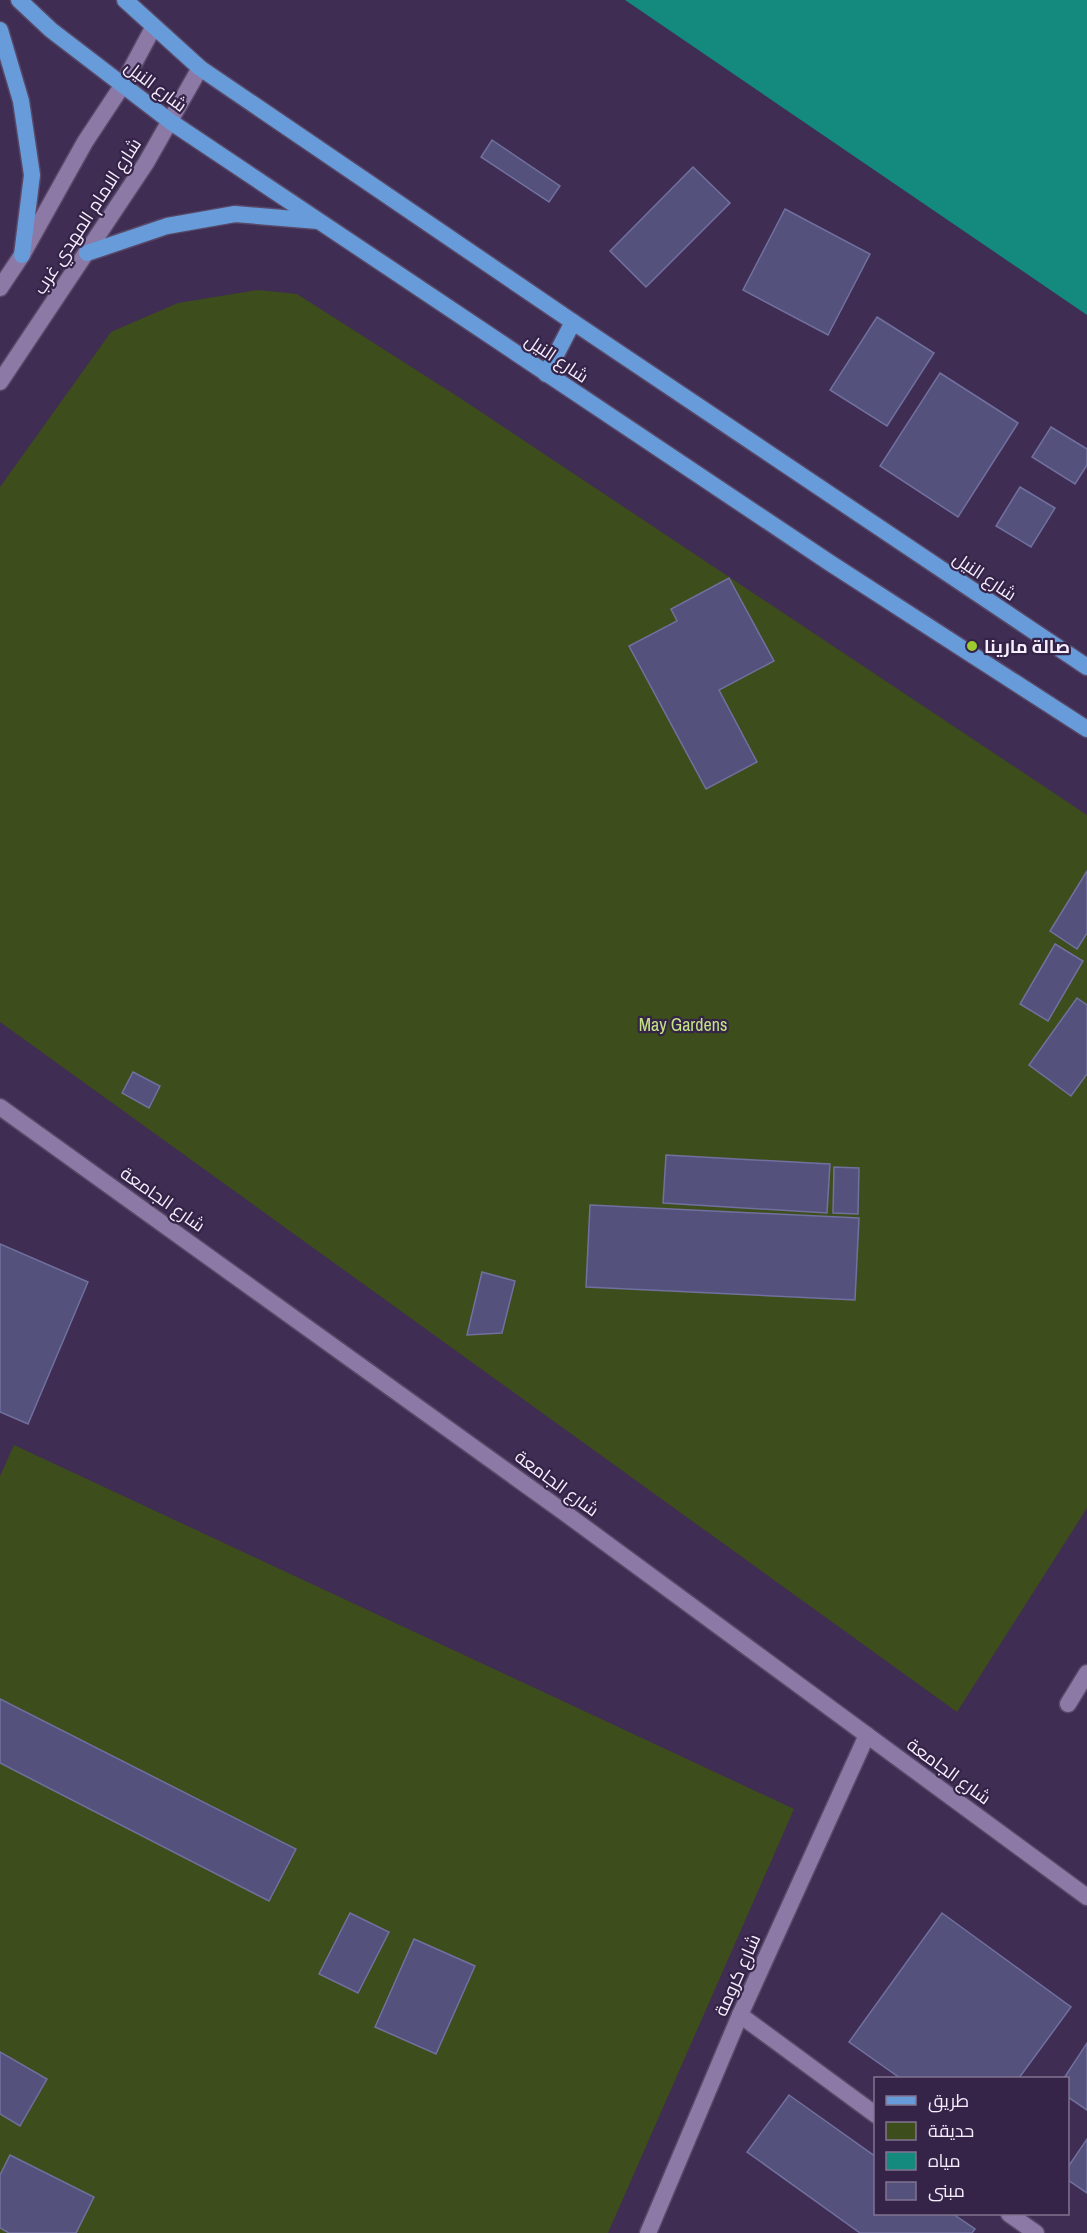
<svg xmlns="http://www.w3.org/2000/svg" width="1087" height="2233" viewBox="0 0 1087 2233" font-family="'Archivo Narrow',Cairo,sans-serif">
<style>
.green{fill:#3d4d1b}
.water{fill:#14897e}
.building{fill:#54527d;stroke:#71709e;stroke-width:1.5}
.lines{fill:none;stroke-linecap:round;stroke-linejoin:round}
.service-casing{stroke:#584867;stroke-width:19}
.minor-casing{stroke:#584867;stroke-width:19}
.secondary-casing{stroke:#584867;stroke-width:19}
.primary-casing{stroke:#584867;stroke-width:19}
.service{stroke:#8c79a5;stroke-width:16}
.minor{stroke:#8c79a5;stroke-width:16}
.secondary{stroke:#8c79a5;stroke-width:16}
.primary{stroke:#679bda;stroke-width:16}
.poi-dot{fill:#9dca2f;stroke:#352348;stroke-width:2}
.labels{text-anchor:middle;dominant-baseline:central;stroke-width:4.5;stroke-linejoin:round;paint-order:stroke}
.street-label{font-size:18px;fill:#f5eefd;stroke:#352348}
.poi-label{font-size:18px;font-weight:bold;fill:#f5eefd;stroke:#352348;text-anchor:start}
.park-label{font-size:18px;fill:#c1e384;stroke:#352348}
</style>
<rect width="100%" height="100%" fill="#3f2d53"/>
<!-- green -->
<g class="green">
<path d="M 258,290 L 297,294 L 460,398 L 1087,815 L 1087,1508 L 957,1712 L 0,1022 L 0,487 L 111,332 L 178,303 Z"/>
<path d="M 14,1445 L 794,1809 L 608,2233 L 0,2233 L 0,1476 Z"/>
</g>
<!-- water -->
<path class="water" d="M 625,0 L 1087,0 L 1087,315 Z"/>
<!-- building -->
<g class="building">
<path d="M 492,140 L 560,186 L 549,202 L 481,157 Z"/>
<path d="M 693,167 L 730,203 L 646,287 L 610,251 Z"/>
<path d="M 785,209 L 870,254 L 828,335 L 743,290 Z"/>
<path d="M 877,317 L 934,353 L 887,426 L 830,390 Z"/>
<path d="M 940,373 L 1018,423 L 958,517 L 880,466 Z"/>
<path d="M 1051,427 L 1087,449 L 1087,465 L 1075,484 L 1032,457 Z"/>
<path d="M 1020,487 L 1055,508 L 1031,547 L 996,526 Z"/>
<path d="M 729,578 L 774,661 L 719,690 L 757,762 L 706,789 L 629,646 L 677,621 L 671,609 Z"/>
<path d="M 1087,871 L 1087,933 L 1077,949 L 1050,931 Z"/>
<path d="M 1055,944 L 1083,961 L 1048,1021 L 1020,1004 Z"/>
<path d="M 1077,998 L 1087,1005 L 1087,1074 L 1071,1096 L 1029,1065 Z"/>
<path d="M 133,1072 L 160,1086 L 149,1108 L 122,1093 Z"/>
<path d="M 666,1155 L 830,1164 L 827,1213 L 663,1203 Z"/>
<path d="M 834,1167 L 859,1168 L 858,1214 L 833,1213 Z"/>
<path d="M 590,1205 L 859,1218 L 855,1300 L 586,1287 Z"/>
<path d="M 0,1244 L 88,1282 L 28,1424 L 0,1412 Z"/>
<path d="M 482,1272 L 515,1281 L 502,1333 L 467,1335 Z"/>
<path d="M 0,1699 L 296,1849 L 269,1901 L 0,1763 Z"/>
<path d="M 350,1913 L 389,1932 L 358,1993 L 319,1974 Z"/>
<path d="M 942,1913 L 1071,2007 L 1019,2078 L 900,2078 L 849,2042 Z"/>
<path d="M 414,1939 L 475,1966 L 436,2054 L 375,2027 Z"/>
<path d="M 1087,2043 L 1087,2110 L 1068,2097 L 1068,2078 L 1064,2078 Z"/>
<path d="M 0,2052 L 47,2079 L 20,2126 L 0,2114 Z"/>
<path d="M 789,2095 L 876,2157 L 876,2214 L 953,2214 L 975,2229 L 972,2233 L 860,2233 L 747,2152 Z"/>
<path d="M 1087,2139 L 1087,2193 L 1068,2180 L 1068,2167 Z"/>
<path d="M 10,2155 L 94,2197 L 76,2233 L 9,2233 L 0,2228 L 0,2175 Z"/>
</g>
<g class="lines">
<defs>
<path id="service" d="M 1068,1704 L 1087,1673"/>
<g id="minor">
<path d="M 740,2015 L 876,2115"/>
<path d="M 1009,2214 L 1036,2233"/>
<path d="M 648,2233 L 740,2015 L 867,1735"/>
</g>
<g id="secondary">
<path d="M 0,288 L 22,255 L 85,142 L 122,86 L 153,28"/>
<path d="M 0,382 L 146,163 L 200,68"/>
<path d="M 0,1107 L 565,1513 L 1087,1897"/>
</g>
<g id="primary">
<path d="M 19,0 L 51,30 L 171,122 L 830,563 L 1087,729"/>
<path d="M 125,0 L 200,68 L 573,322 L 1087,667"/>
<path d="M 0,30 L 21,101 L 32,175 L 22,255"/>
<path d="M 87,253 L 167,226 L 235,214 L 318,221"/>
<path d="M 546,374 L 573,322"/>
</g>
</defs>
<!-- service casing -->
<use href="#service" class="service-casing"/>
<!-- minor casing -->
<use href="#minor" class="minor-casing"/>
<!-- secondary casing -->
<use href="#secondary" class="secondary-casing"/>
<!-- primary casing -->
<use href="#primary" class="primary-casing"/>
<!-- service -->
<use href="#service" class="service"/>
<!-- minor -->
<use href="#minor" class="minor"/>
<!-- secondary -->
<use href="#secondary" class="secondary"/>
<!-- primary -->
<use href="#primary" class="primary"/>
</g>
<!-- markers -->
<circle class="poi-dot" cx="972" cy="646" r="6"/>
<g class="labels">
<!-- street labels -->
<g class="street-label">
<text transform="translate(156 86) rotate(37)">شارع النيل</text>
<text transform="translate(87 216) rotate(-57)">شارع الامام المهدي غرب</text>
<text transform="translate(557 358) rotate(34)">شارع النيل</text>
<text transform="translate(985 576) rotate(34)">شارع النيل</text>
<text transform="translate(163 1199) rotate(35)">شارع الجامعة</text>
<text transform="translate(557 1483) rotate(36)">شارع الجامعة</text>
<text transform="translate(949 1771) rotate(36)">شارع الجامعة</text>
<text transform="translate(737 1975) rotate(-66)">شارع كرومة</text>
</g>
<!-- poi labels -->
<g class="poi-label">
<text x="984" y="646">صالة مارينا</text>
</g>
<!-- park labels -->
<g class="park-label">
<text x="683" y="1024">May Gardens</text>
</g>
</g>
<!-- legend -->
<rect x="874" y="2077" width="195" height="138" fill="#352348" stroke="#827490" stroke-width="1.5"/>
<rect x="886" y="2096" width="30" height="9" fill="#679bda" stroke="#827490" stroke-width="1.5"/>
<text x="928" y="2107" font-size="18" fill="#f5eefd">طريق</text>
<rect x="886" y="2122" width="30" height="18" fill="#3d4d1b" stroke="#827490" stroke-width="1.5"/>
<text x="928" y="2137" font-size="18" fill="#f5eefd">حديقة</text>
<rect x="886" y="2152" width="30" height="18" fill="#14897e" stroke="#827490" stroke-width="1.5"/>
<text x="928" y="2167" font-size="18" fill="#f5eefd">مياه</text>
<rect x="886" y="2182" width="30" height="18" fill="#54527d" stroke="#827490" stroke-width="1.5"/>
<text x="928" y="2197" font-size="18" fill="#f5eefd">مبنى</text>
</svg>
